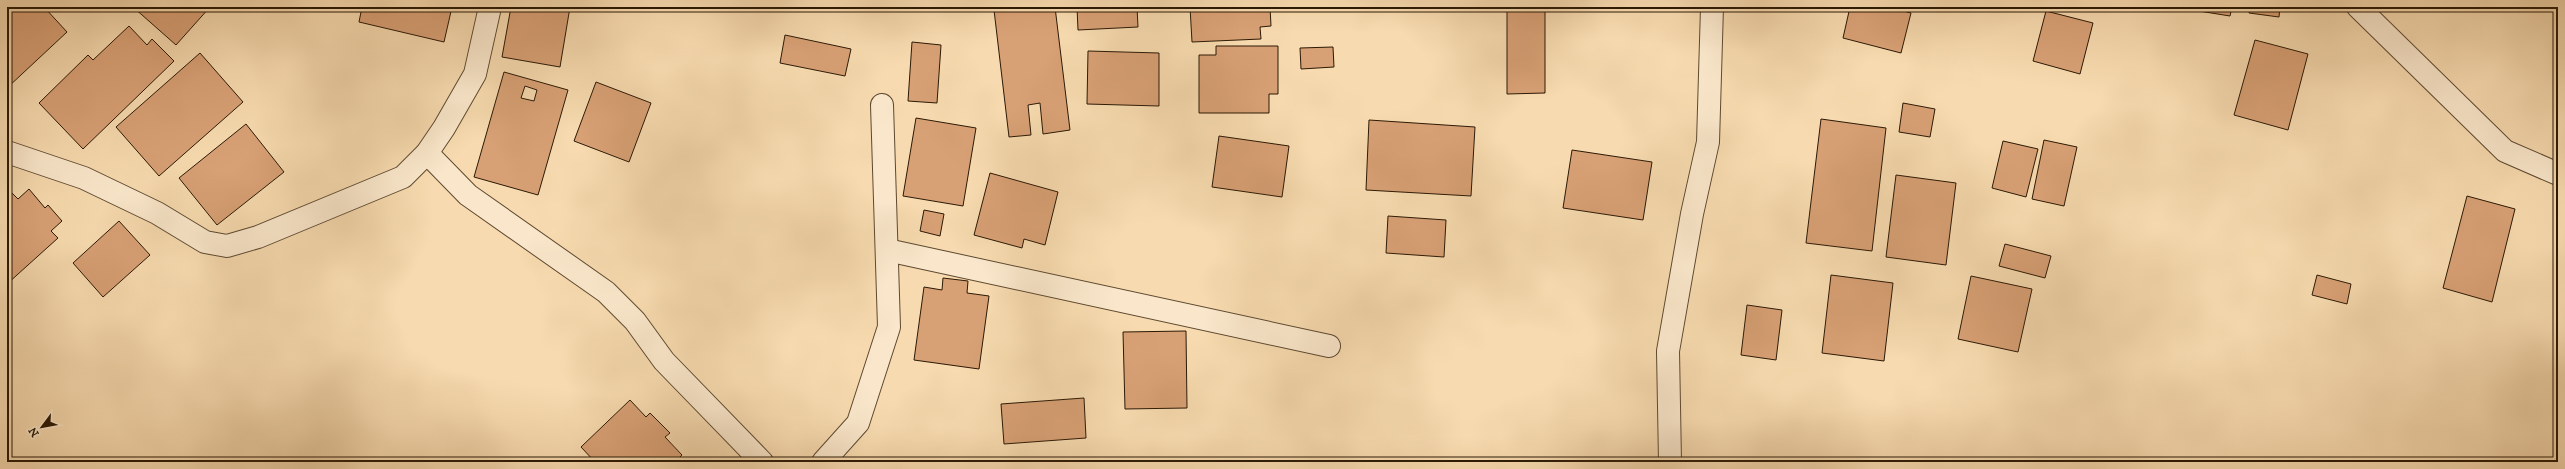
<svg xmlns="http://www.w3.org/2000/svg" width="2565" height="469" viewBox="0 0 2565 469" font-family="'IM FELL DW Pica',serif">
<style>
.building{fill:#d8a075;stroke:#2b1905;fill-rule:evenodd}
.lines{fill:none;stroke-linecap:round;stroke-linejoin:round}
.minor-casing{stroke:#5e4930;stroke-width:24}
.minor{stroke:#fae7cb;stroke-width:22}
</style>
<rect width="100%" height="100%" fill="#f7daaf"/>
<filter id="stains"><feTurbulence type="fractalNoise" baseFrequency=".005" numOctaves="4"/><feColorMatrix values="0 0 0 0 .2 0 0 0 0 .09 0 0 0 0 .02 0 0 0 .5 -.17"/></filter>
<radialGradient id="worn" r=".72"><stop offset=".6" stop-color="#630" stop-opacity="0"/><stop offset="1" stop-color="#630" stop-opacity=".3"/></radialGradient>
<!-- building -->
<g class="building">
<path d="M 7,7 L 44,7 L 67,32 L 7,88 Z"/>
<path d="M 133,7 L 210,7 L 176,45 Z"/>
<path d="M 362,7 L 452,7 L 444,42 L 359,22 Z"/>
<path d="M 511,7 L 570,7 L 560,67 L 502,57 Z"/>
<path d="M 901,7 L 959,7 L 959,9 L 901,8 Z"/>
<path d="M 1017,7 L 1055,7 L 1070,130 L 1043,134 L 1040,103 L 1028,105 L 1031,135 L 1009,137 L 994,10 Z"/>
<path d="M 1077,7 L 1137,7 L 1138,27 L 1078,30 Z"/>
<path d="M 1190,7 L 1270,7 L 1271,26 L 1260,27 L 1261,39 L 1192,42 Z"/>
<path d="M 1507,7 L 1545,7 L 1545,93 L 1507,94 Z"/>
<path d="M 1850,7 L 1888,7 L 1911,13 L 1901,53 L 1843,38 Z"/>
<path d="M 2174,7 L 2232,7 L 2230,16 Z"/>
<path d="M 2250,7 L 2280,7 L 2279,17 L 2249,13 Z"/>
<path d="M 2046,11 L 2093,23 L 2080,74 L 2033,61 Z"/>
<path d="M 129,26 L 147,45 L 152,39 L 174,61 L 83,149 L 39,103 L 88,55 L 93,60 Z"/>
<path d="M 785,35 L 851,49 L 845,76 L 780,63 Z"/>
<path d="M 2255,40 L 2308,54 L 2288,130 L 2234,115 Z"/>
<path d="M 912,42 L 941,45 L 937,103 L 908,101 Z"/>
<path d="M 1216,46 L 1278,46 L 1278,94 L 1269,94 L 1269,113 L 1199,113 L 1199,55 L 1216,55 Z"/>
<path d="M 1333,47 L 1334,67 L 1301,69 L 1300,48 Z"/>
<path d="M 1088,51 L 1159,53 L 1159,106 L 1087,104 Z"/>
<path d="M 200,53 L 243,102 L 159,176 L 116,127 Z"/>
<path d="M 504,72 L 568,90 L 538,195 L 474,177 ZM 525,86 L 537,90 L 534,101 L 521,98 Z"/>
<path d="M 596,82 L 651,103 L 629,162 L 574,141 Z"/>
<path d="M 1903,103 L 1935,109 L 1930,137 L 1899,132 Z"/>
<path d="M 916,118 L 976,128 L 963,206 L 903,196 Z"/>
<path d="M 1821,119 L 1886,128 L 1872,251 L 1806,243 Z"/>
<path d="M 1369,120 L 1475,127 L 1471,196 L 1366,190 Z"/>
<path d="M 246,124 L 284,172 L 217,225 L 179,178 Z"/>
<path d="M 1219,136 L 1289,146 L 1282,197 L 1212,187 Z"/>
<path d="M 2044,140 L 2077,147 L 2064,206 L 2032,199 Z"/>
<path d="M 2003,141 L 2038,149 L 2026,197 L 1992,188 Z"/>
<path d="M 1572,150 L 1652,162 L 1643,220 L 1563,208 Z"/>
<path d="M 990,173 L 1058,192 L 1045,245 L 1024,239 L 1022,248 L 974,235 Z"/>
<path d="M 1896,175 L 1956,183 L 1946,265 L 1886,257 Z"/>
<path d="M 29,189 L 45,208 L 48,205 L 62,221 L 51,231 L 58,238 L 7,284 L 7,196 L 11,192 L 18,199 Z"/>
<path d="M 2467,196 L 2515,209 L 2492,302 L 2443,288 Z"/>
<path d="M 924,210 L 944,214 L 940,236 L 920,231 Z"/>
<path d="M 1388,216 L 1446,220 L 1444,257 L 1386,253 Z"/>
<path d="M 119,221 L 150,255 L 103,297 L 73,263 Z"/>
<path d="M 2005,244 L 2051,256 L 2045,278 L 1999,266 Z"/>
<path d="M 1831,275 L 1893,283 L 1884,361 L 1822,353 Z"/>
<path d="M 2317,275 L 2351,284 L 2347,304 L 2312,295 Z"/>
<path d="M 1971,276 L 2032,289 L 2018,352 L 1958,339 Z"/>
<path d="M 943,278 L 968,281 L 967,293 L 989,296 L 979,369 L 914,360 L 924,287 L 942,290 Z"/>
<path d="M 1747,305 L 1782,310 L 1776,360 L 1741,355 Z"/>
<path d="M 1186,331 L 1187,408 L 1125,409 L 1123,332 Z"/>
<path d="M 1084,398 L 1086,438 L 1004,444 L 1001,404 Z"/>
<path d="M 630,400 L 646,417 L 650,413 L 670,433 L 665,437 L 682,455 L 675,462 L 595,462 L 581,447 Z"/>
</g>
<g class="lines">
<defs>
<g id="minor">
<path d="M 2358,7 L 2505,151 L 2558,174"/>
<path d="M 7,152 L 84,178 L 157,213 L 205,242 L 227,246 L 258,237 L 403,177 L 427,153 L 444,128 L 475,74 L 490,7"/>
<path d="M 427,153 L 468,195 L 606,292 L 635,321 L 664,361 L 762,462"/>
<path d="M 887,250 L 1329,346"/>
<path d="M 823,462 L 858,423 L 889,327 L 882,105"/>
<path d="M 1670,462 L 1668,351 L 1692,214 L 1708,142 L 1712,7"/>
</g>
</defs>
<!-- minor casing -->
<use href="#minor" class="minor-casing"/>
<!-- minor -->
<use href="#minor" class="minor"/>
</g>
<!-- margin -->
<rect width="2565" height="469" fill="none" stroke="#f7daaf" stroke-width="24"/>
<rect x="8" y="8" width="2549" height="453" fill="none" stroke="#2b1905" stroke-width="2"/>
<rect x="12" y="12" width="2541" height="445" fill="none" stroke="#2b1905"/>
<!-- north arrow -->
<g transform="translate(42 427) rotate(238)" stroke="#fae7cb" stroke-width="3" paint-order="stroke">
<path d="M0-3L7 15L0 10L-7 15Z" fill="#2b1905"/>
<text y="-6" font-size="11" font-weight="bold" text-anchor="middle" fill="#2b1905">N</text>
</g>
<rect width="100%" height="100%" filter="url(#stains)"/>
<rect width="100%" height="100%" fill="url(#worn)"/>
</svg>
